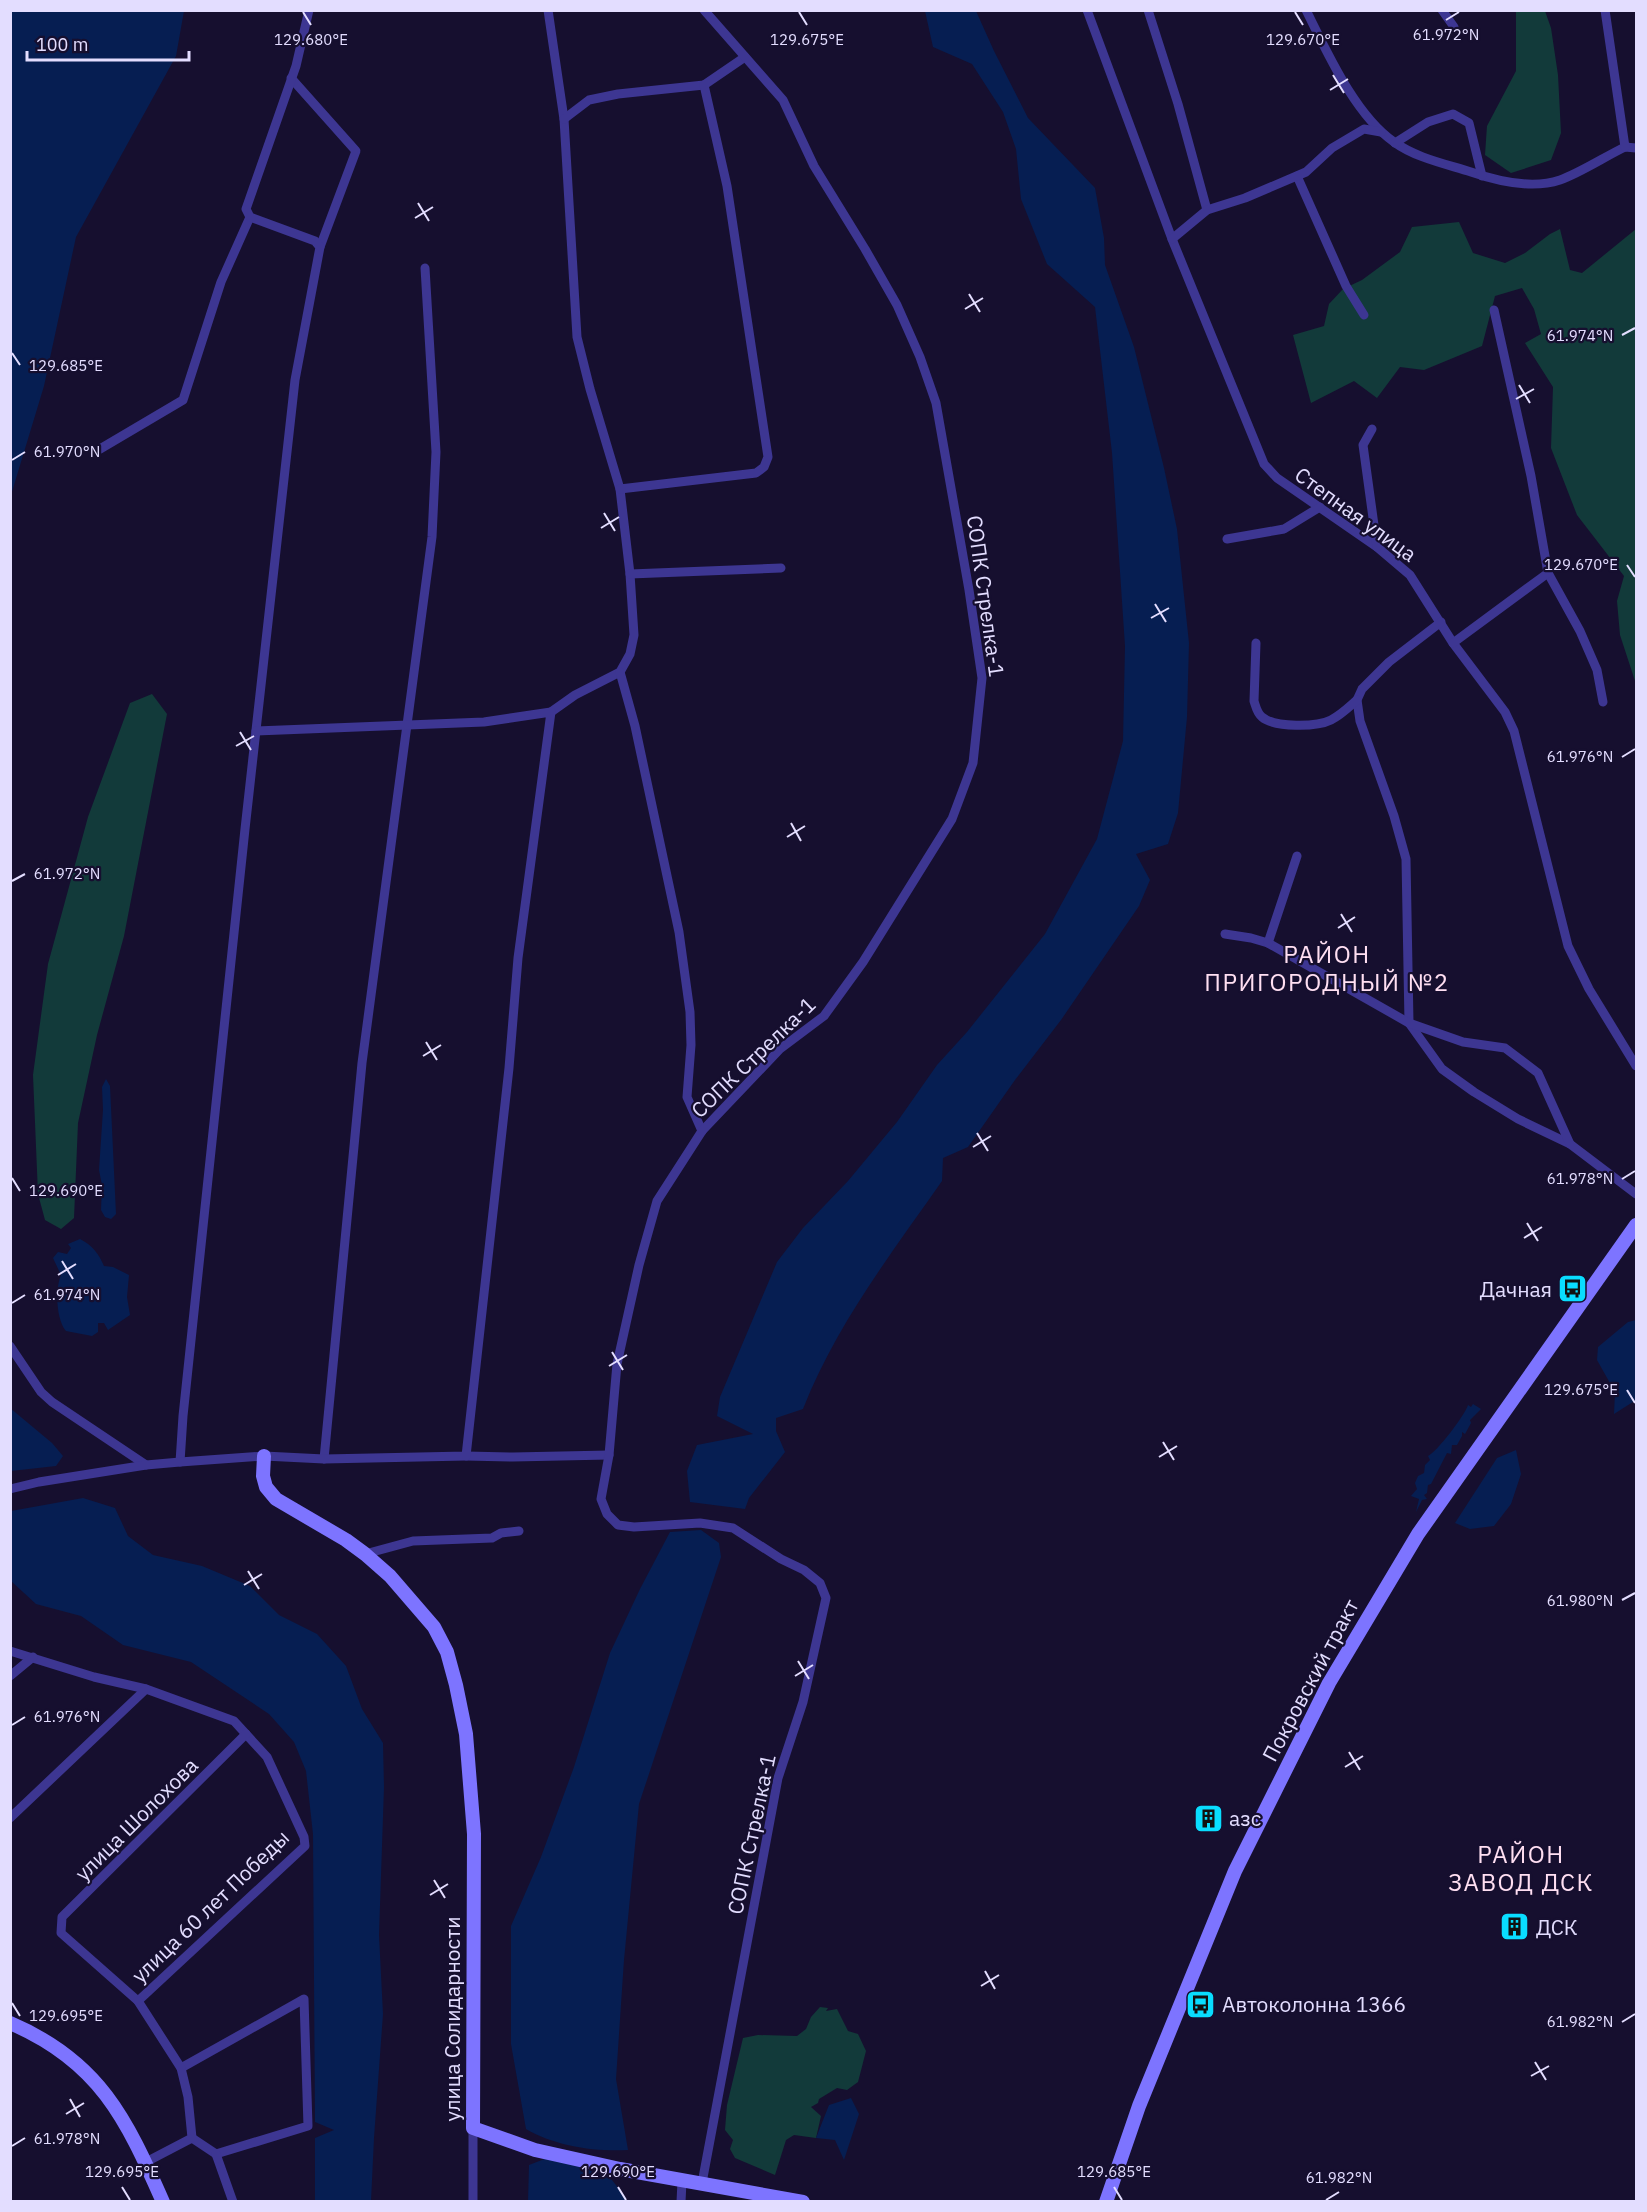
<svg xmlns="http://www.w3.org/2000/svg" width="1647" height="2212" viewBox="0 0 1647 2212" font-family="'IBM Plex Sans',sans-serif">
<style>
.green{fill:#123a3a}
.water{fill:#061e52}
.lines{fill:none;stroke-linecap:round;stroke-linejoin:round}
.street{stroke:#3d3692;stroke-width:9}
.secondary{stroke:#7d74ff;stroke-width:14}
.ticks{fill:none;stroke:#e3ddff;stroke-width:2}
.labels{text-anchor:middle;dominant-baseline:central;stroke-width:4.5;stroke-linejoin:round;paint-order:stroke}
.street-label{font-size:21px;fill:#e3ddff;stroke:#160f2f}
.poi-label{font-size:21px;fill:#e3ddff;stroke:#160f2f;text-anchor:start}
.quarter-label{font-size:24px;letter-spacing:1.5px;fill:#ffdff2;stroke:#160f2f}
.ticks-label{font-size:15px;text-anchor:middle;fill:#e3ddff;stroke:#160f2f;stroke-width:4.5;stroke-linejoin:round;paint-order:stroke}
</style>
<rect width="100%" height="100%" fill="#160f2f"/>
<!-- green -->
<g class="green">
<path d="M 1516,11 L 1545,11 L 1551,28 L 1558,75 L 1561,133 L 1551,160 L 1511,173 L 1485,155 L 1487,126 L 1516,71 Z"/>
<path d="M 1459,222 L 1473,253 L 1505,263 L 1525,253 L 1550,234 L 1560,229 L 1570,270 L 1582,273 L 1636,229 L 1636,684 L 1620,635 L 1617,601 L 1624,576 L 1577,515 L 1551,448 L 1553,387 L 1525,343 L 1541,334 L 1534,309 L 1522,288 L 1495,296 L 1482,346 L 1424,370 L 1400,367 L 1377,398 L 1354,381 L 1311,403 L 1293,335 L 1324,326 L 1329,304 L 1343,289 L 1362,280 L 1400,252 L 1412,227 Z"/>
<path d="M 152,694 L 167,714 L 124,936 L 97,1035 L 78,1123 L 74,1218 L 61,1229 L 45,1220 L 38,1194 L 33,1075 L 48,964 L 88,817 L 130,703 Z"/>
<path d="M 820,2007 L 828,2008 L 826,2011 L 837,2009 L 848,2031 L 858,2034 L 866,2051 L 858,2082 L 847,2090 L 837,2088 L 819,2099 L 818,2103 L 811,2107 L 821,2116 L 816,2138 L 794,2135 L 786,2140 L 775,2175 L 735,2158 L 730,2149 L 733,2140 L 725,2130 L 727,2105 L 743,2038 L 758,2035 L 797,2036 L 806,2029 L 811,2017 Z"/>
</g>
<!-- water -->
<g class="water">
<path d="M 11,10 L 184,11 L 176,56 L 76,237 L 44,386 L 11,495 Z"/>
<path d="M 925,11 L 976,11 L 994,51 L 1028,118 L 1095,188 L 1104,238 L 1105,265 L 1134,347 L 1164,468 L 1177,529 L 1189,643 L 1187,717 L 1178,813 L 1168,844 L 1136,854 L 1150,880 L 1139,906 L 1061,1020 L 1015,1080 L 968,1147 L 943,1158 L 942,1181 C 891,1254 836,1325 803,1409 L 776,1418 L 776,1431 L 785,1452 L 749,1498 L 745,1509 L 690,1502 L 687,1471 L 697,1445 L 753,1434 L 717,1416 L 720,1397 L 777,1262 L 803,1228 L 848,1181 L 897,1122 L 937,1065 L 967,1032 L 1045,934 L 1097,839 L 1123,741 L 1125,646 L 1112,453 L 1095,307 L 1047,264 L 1021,199 L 1016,149 L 1003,112 L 972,64 L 933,47 Z"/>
<path d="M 106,1079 L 110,1086 L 116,1214 L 111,1219 L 105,1217 L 101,1210 L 102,1185 L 99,1170 L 103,1110 L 102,1087 Z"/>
<path d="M 80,1239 C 92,1245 99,1254 104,1266 L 113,1267 L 129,1275 L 127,1297 L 130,1315 L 108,1330 L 104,1323 L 98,1323 L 98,1332 L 92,1336 L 66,1331 C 56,1319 55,1289 61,1275 L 53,1258 L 58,1252 L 67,1254 L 71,1248 L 68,1244 Z"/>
<path d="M 1636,1320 L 1636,1400 L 1614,1414 L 1615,1392 L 1597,1360 L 1598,1347 L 1628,1322 Z"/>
<path d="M 1473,1404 L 1481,1409 L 1470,1420 L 1471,1423 L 1465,1434 L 1462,1432 L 1462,1436 L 1457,1445 L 1452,1445 L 1451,1454 L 1447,1453 L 1431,1484 L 1428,1485 L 1427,1493 L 1424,1495 L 1427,1499 L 1422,1500 L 1416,1512 L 1419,1499 L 1411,1496 L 1417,1489 L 1415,1483 L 1418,1476 L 1424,1473 L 1425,1465 L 1430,1460 L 1428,1456 C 1436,1453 1465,1415 1468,1405 L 1471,1407 Z"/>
<path d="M 10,1408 L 52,1443 L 63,1456 L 56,1466 L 11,1471 Z"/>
<path d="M 1516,1450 L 1521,1474 L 1511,1504 L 1494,1526 L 1470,1529 L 1455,1523 L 1497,1458 Z"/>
<path d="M 83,1498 L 115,1508 L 128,1536 L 153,1555 L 202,1566 L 250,1586 L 279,1615 L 317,1634 L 346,1666 L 362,1709 L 383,1743 L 384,1787 L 379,1935 L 383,2014 L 374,2138 L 371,2201 L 315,2201 L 315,2138 L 334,2130 L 315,2122 L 313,1834 L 306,1771 L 294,1742 L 269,1714 L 191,1662 L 123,1645 L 81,1616 L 36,1604 L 11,1581 L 11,1511 Z"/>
<path d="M 701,1530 L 719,1543 L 721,1557 L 639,1804 L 624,1960 L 616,2079 L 628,2150 C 595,2152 555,2146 526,2129 L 511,2044 L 511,1926 L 541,1857 L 574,1767 L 610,1653 L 640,1589 L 670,1532 Z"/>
<path d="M 851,2098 L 859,2114 L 844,2160 L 835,2140 L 816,2138 L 829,2105 Z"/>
<path d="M 547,2158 L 580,2166 L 612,2180 L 626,2198 L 626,2202 L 528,2202 L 529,2165 Z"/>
</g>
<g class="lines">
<!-- street -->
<g class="street">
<path d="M 548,10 L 564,119 L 577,337 L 590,389 L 620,489 L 630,574 L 634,635 L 630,654 L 620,672 L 575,695 L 551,712"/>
<path d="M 1087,10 L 1172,239 L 1264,464 L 1277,478 L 1377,547 L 1410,575 L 1453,643 L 1505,712 L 1514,731 L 1568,946 L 1589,989 L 1636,1066"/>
<path d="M 1148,10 L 1178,104 L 1207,210"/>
<path d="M 1306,10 C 1327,52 1355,115 1394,142 C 1416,158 1446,164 1471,172 C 1497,181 1533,189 1560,180 C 1580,173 1606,156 1625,147 L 1636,148"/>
<path d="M 1442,10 L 1454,27"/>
<path d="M 1605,10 L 1625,147"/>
<path d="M 291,78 L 356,151 L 320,247"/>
<path d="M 564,119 L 589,100 L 618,94 L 704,85"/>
<path d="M 1395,143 L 1428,122 L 1453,114 L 1469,123 L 1482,176"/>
<path d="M 1297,176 L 1346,286 L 1364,315"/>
<path d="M 1172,239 L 1207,210 L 1245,198 L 1306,172 L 1332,148 L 1364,129 L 1381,132"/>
<path d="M 1372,429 L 1363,445 L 1377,547"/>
<path d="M 100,449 L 183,400 L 221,282 L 250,217"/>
<path d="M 620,489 L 756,473 L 764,467 L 768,457 L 727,186 L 704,85 L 745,57"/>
<path d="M 1227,539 L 1284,529 L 1320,507"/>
<path d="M 1548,573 L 1580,631 L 1597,670 L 1603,702"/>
<path d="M 630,574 L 781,568"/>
<path d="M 1441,622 L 1389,662 L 1362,689 L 1357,700 L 1360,721 L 1394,816 L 1406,859 L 1409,1023 L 1442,1069 L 1474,1092 L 1518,1119 L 1570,1144"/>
<path d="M 1256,643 L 1254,701 C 1256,707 1257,713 1262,717 C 1275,728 1317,727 1331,720 C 1341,715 1349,707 1357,700"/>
<path d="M 1453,643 L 1548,573 L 1531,476 L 1494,310"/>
<path d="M 620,672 L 635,726 L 679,932 L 690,1012 L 691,1045 L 687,1097 L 702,1131"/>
<path d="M 1225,934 L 1251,938 L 1268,943 L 1409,1023 L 1463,1042 L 1505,1048 L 1538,1073 L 1570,1144 L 1636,1194"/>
<path d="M 1268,943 L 1297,856"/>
<path d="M 10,1346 L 41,1392 L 52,1402 L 146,1465"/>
<path d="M 466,1456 L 513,1457 L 609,1455"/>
<path d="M 324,1459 L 362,1063 L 432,537 L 436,452 L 425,268"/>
<path d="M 180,1462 L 183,1416 L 245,829 L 295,380 L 320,247 L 315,241 L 250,217 L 246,209 L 296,66 L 309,10"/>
<path d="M 10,1489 L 39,1482 L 146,1465 L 180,1462 L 264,1456 L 324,1459 L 466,1456 L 509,1068 L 518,958 L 551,712 L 484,722 L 256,731"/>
<path d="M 365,1554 L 413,1541 L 492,1538 L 501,1533 L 519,1531"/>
<path d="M 10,1651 L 94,1677 L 146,1689 L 234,1721 L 267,1757 L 304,1837 L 305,1846 L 138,2001"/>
<path d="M 10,1676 L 33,1657"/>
<path d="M 10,1818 L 146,1689"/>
<path d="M 181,2068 L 304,1999 L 308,2126 L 216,2154 L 192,2138"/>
<path d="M 473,2128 L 473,2202"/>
<path d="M 216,2154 L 233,2202"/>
<path d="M 146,2162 L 192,2138 L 188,2097 L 181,2068 L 138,2001 L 61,1933 L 62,1917 L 246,1734"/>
<path d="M 702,2183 L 778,1778 L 803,1702 L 826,1598 L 820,1583 L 804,1570 L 781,1559 L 733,1528 L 700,1523 L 634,1527 L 618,1525 L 607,1514 L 601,1499 L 609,1455 L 617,1364 L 639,1265 L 657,1201 L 702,1131 L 780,1049 L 824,1016 L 863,962 L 952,819 L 973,763 L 982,678 L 969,590 L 936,403 L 920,357 L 897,305 L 865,249 L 814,166 L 783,100 L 704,10"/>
<path d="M 681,2202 L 682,2181"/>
</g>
<!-- secondary -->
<g class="secondary">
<path d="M 264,1456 L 263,1476 L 266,1487 L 276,1499 L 346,1540 L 365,1554 L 390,1576 L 434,1627 L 447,1652 L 456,1685 L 466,1734 L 474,1834 L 473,2128 L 535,2150 L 620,2169 L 803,2202"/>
<path d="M 10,2023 C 99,2061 126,2118 163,2202"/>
<path d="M 1106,2202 L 1139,2106 L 1235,1871 L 1329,1683 L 1418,1534 L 1636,1225"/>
</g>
</g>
<!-- ticks -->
<path class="ticks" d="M 303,12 L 311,25M 799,12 L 807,25M 1295,12 L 1303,25M 1446,20 L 1459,12M 1333,75 L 1344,93M 1330,90 L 1348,79M 418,203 L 429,221M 415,218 L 433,207M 969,294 L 980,312M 965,309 L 983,298M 1622,335 L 1635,328M 12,353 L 20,365M 1519,385 L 1530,403M 1516,399 L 1534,389M 12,460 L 25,452M 604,513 L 615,531M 601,528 L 619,517M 1627,565 L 1635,577M 1155,604 L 1166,622M 1151,618 L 1169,608M 240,732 L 251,750M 236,746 L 254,736M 1622,757 L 1635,749M 791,823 L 801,841M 787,837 L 805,826M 12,881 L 25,874M 1341,914 L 1352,932M 1338,928 L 1355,917M 426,1042 L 437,1060M 423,1056 L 441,1045M 977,1133 L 988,1151M 973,1147 L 991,1136M 12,1178 L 20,1191M 1622,1179 L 1635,1171M 1527,1223 L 1538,1241M 1524,1238 L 1542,1227M 62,1261 L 73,1279M 58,1275 L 76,1264M 12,1303 L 25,1295M 612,1352 L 623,1370M 609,1366 L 627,1355M 1627,1390 L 1635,1403M 1163,1442 L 1174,1460M 1159,1457 L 1177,1446M 248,1571 L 259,1589M 244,1585 L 262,1574M 1622,1600 L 1635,1593M 798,1661 L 809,1679M 795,1676 L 813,1665M 12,1725 L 25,1717M 1349,1752 L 1360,1770M 1345,1767 L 1363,1756M 434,1880 L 445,1898M 430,1895 L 448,1884M 985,1971 L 995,1989M 981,1986 L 999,1975M 12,2003 L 20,2016M 1622,2022 L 1635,2014M 1535,2062 L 1546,2080M 1531,2076 L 1549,2066M 70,2099 L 80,2117M 66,2114 L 84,2103M 12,2146 L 25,2138M 122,2187 L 130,2200M 618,2187 L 626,2200M 1114,2187 L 1122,2200M 1326,2200 L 1339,2192"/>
<!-- icons -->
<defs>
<symbol id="bus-square" viewBox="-11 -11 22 22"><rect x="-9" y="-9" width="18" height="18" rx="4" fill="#09ddff" stroke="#160f2f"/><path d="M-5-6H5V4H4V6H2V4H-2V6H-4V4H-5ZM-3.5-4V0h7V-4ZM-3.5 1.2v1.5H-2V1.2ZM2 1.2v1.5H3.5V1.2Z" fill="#111"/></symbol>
<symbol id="building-square" viewBox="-11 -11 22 22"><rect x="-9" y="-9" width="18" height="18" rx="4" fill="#09ddff" stroke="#160f2f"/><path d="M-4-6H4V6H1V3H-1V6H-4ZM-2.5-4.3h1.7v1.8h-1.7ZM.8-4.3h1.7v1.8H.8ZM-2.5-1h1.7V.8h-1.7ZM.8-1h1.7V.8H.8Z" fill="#111"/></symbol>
</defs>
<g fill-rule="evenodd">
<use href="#bus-square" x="1556" y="1272" width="33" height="33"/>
<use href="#building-square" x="1192" y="1802" width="33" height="33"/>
<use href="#building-square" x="1498" y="1910" width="33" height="33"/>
<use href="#bus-square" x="1184" y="1988" width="33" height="33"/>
</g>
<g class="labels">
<!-- street labels -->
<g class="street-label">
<text transform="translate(1356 514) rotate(36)">Степная улица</text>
<text transform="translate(986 596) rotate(82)">СОПК Стрелка-1</text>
<text transform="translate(753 1057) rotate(-44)">СОПК Стрелка-1</text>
<text transform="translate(1310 1680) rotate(-62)">Покровский тракт</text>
<text transform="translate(136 1819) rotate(-45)">улица Шолохова</text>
<text transform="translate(751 1834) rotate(-78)">СОПК Стрелка-1</text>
<text transform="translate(210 1906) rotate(-44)">улица 60 лет Победы</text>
<text transform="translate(452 2019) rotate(-90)">улица Солидарности</text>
</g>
<!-- poi labels -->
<g class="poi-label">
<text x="1552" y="1289" text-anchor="end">Дачная</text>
<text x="1229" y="1818">азс</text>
<text x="1536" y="1927">ДСК</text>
<text x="1222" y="2004">Автоколонна 1366</text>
</g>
<!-- quarter labels -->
<g class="quarter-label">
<text x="1327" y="954">РАЙОН<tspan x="1327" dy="28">ПРИГОРОДНЫЙ №2</tspan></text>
<text x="1521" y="1854">РАЙОН<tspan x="1521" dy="28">ЗАВОД ДСК</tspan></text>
</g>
</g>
<g class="ticks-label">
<text x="1446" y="40">61.972°N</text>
<text x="311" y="45">129.680°E</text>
<text x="807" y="45">129.675°E</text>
<text x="1303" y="45">129.670°E</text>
<text x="1580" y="341">61.974°N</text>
<text x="66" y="371">129.685°E</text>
<text x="67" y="457">61.970°N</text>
<text x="1581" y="570">129.670°E</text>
<text x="1580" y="762">61.976°N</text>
<text x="67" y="879">61.972°N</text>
<text x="1580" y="1184">61.978°N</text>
<text x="66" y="1196">129.690°E</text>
<text x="67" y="1300">61.974°N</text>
<text x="1581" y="1395">129.675°E</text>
<text x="1580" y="1606">61.980°N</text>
<text x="67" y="1722">61.976°N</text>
<text x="66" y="2021">129.695°E</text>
<text x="1580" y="2027">61.982°N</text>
<text x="67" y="2144">61.978°N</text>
<text x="122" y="2177">129.695°E</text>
<text x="618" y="2177">129.690°E</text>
<text x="1114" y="2177">129.685°E</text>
<text x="1339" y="2183">61.982°N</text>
</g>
<!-- border -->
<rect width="1647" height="2212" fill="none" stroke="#e3ddff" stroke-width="24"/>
<!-- scale -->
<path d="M27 51v9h162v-9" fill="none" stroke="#e3ddff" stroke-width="3"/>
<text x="36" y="51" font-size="18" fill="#e3ddff" stroke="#160f2f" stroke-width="4.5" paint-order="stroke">100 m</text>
</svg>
